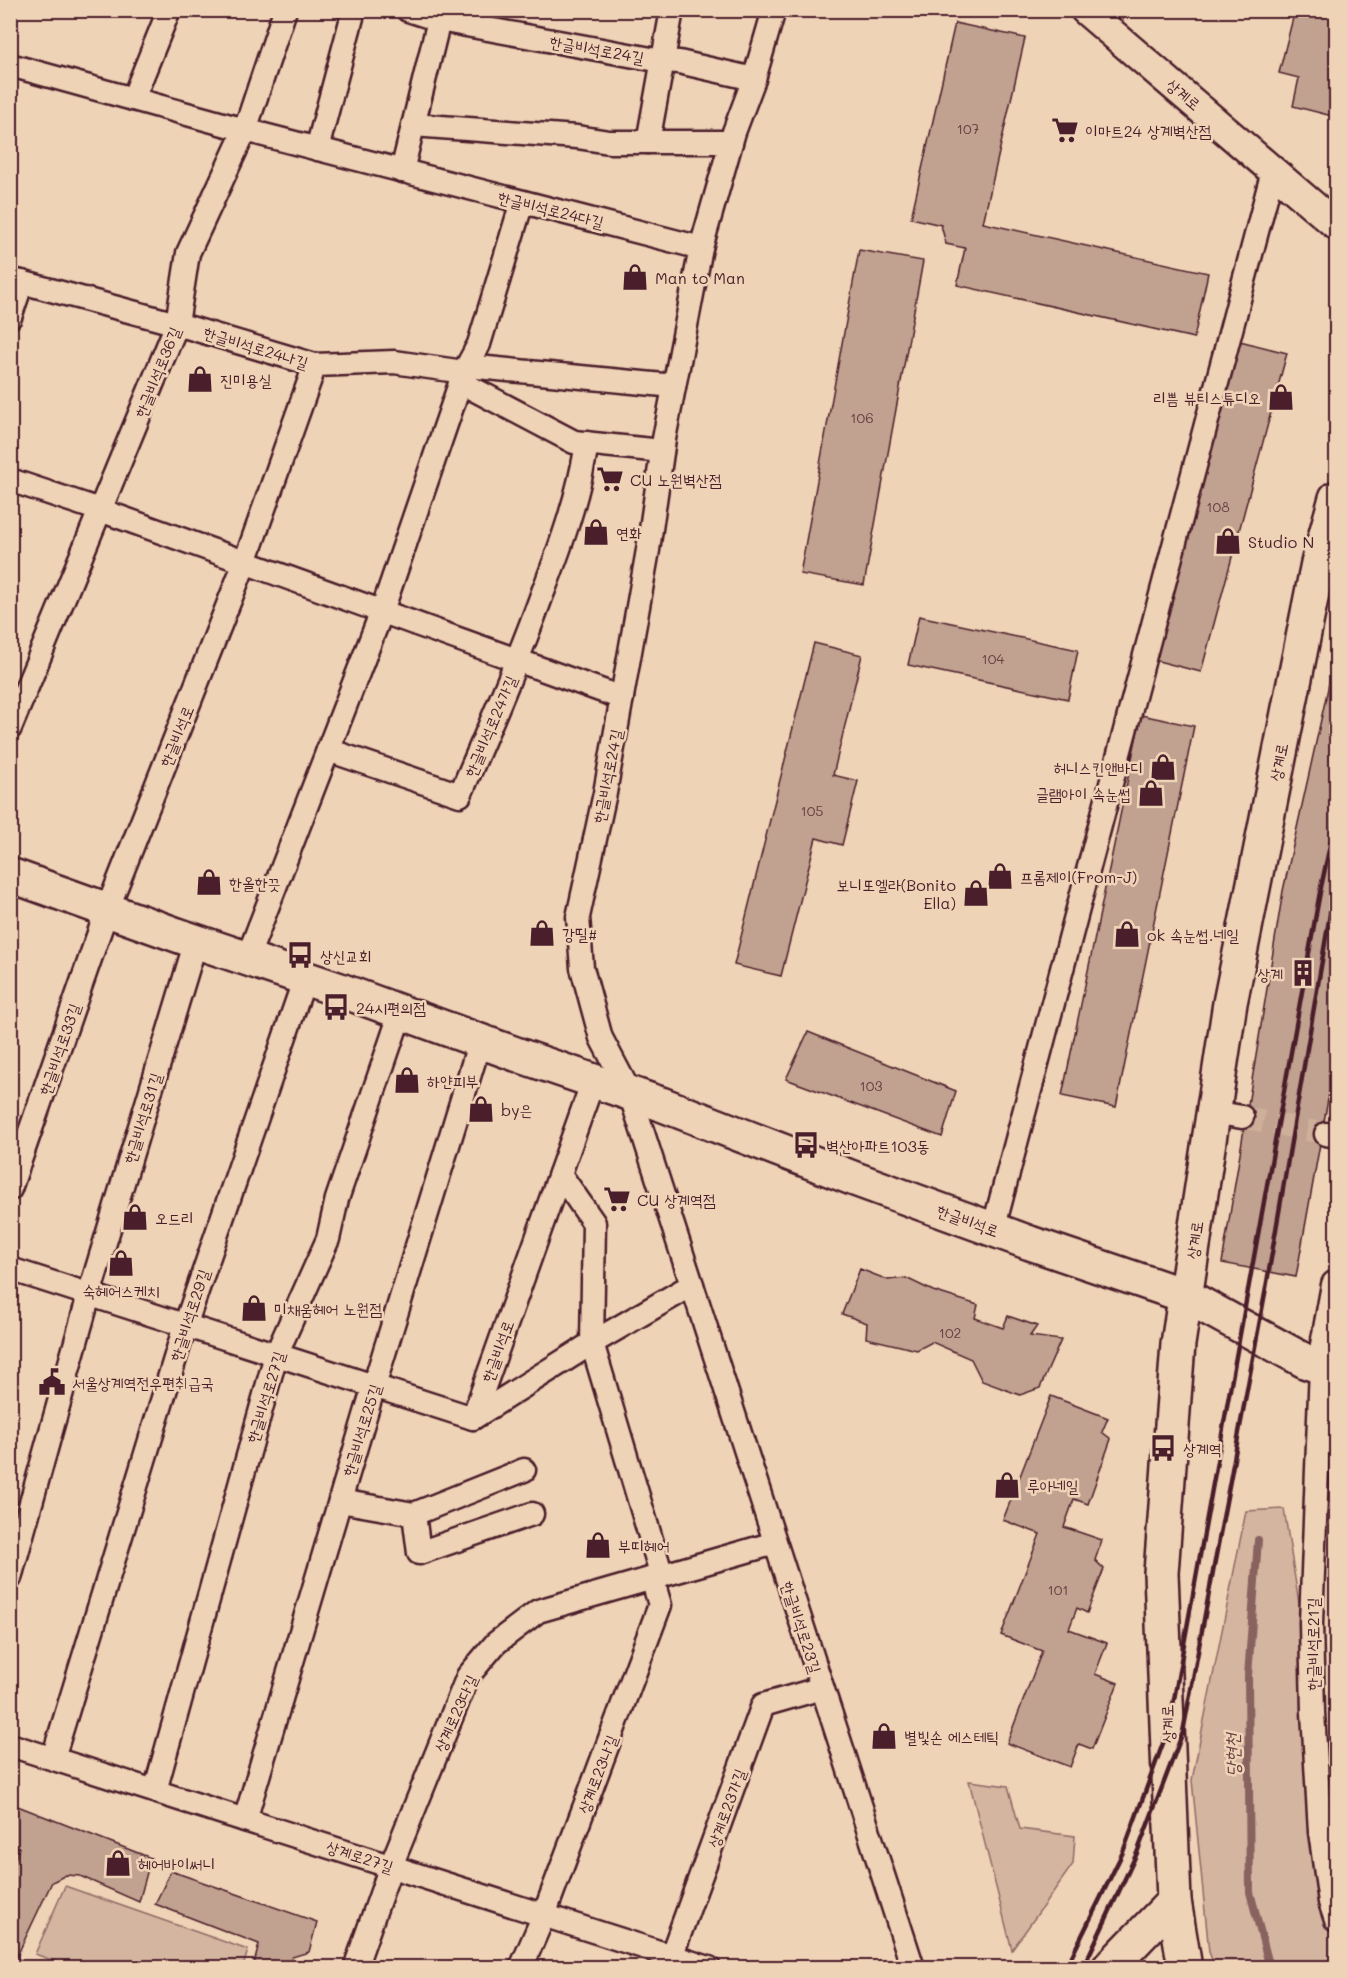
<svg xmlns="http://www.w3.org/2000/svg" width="1347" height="1978" viewBox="0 0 1347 1978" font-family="Mali,'Poor Story',sans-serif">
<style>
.green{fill:#d4b5a0;stroke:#8f6a66;stroke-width:1.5}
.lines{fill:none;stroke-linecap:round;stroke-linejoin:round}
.stream{stroke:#87625f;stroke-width:8}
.building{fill:#c1a18f;stroke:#4a1f2b;stroke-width:1.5}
.minor-tunnel{stroke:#ceaf9a;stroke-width:22;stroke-dasharray:22 11;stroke-linecap:butt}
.minor-casing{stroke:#4a1f2b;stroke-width:27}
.tertiary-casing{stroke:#4a1f2b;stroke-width:33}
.secondary-casing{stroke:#4a1f2b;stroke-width:38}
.minor{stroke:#efd3b6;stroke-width:22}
.tertiary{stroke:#efd3b6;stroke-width:28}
.secondary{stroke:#efd3b6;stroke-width:33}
.rail{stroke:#4a1f2b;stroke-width:4.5}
.labels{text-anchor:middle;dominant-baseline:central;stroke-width:5;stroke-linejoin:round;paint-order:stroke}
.number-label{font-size:14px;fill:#684044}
.street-label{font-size:16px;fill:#4a1f2b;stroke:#efd3b6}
.poi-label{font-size:16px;fill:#4a1f2b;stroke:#efd3b6;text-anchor:start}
.water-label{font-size:18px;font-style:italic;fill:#643b40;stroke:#efd3b6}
</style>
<rect width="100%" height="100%" fill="#efd3b6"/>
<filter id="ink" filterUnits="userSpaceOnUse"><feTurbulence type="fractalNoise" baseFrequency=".0167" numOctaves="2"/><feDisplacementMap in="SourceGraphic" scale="12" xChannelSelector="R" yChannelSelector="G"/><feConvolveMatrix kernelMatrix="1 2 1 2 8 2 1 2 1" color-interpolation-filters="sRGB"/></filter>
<g filter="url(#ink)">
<!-- green -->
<g class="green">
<path d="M 1284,1509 L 1336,1837 L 1336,1967 L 1215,1967 L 1209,1952 L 1192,1780 L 1246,1511 Z"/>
<path d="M 969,1781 L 1008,1786 L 1020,1829 L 1075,1836 L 1073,1864 L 1012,1950 Z"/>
<path d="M 65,1886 L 248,1950 L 243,1967 L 71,1967 L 35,1954 Z"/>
</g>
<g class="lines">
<!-- stream -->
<path class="stream" d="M 1258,1540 L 1248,1676 L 1250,1892 L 1270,1968"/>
</g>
<!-- building -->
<g class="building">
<path d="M 1295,10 L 1324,10 L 1336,14 L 1336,117 L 1293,106 L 1299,78 L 1279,73 Z"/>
<path d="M 955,23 L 1025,38 L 983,223 L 1208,273 L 1194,338 L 957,285 L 965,248 L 946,244 L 941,225 L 911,218 Z"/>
<path d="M 859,250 L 923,261 L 864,585 L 800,574 Z"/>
<path d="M 1236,340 L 1287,353 L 1201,672 L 1150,659 Z"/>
<path d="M 919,616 L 1078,650 L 1068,699 L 908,665 Z"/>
<path d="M 814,643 L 862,655 L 833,775 L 858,781 L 842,845 L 816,838 L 781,976 L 734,965 Z"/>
<path d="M 1336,652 L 1336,1055 L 1296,1277 L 1222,1263 L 1283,891 Z"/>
<path d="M 1141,715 L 1194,726 L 1116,1107 L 1062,1096 Z"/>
<path d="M 808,1032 L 956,1091 L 942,1137 L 786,1079 Z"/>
<path d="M 860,1269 L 888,1280 L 906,1278 L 933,1291 L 978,1305 L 975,1318 L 1003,1328 L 1008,1316 L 1037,1326 L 1030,1336 L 1061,1340 L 1040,1388 L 1020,1395 L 982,1381 L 971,1359 L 932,1342 L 917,1350 L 866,1338 L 867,1323 L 842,1314 Z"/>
<path d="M 1051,1396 L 1108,1418 L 1102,1432 L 1111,1439 L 1088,1504 L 1074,1499 L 1064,1527 L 1102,1540 L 1095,1560 L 1104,1569 L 1087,1613 L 1077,1608 L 1069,1629 L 1107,1643 L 1095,1674 L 1118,1683 L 1092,1749 L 1079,1744 L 1070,1767 L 1007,1743 L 1042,1651 L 1001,1635 L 1040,1534 L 1003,1520 Z"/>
<path d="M 15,1805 L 151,1858 L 139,1902 L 80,1876 L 66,1875 L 52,1882 L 16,1958 L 36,1968 L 10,1968 L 10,1873 L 19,1848 L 10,1842 L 10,1817 Z"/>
<path d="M 171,1871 L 317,1922 L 309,1952 L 292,1957 L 288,1968 L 253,1968 L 259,1944 L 155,1904 Z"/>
</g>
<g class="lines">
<!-- minor-tunnel -->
<path class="minor-tunnel" d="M 1242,1117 L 1326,1134"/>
<defs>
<g id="minor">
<path d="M 408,10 L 439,20 L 662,61 L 679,62 L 754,79"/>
<path d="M 774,10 L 754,79 L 734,132 L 701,248 L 664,439 L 648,550 L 605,793 L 578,917 L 582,968 L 601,1038 L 630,1093 L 913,1968"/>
<path d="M 10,65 L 245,130 L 701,248"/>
<path d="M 133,99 L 169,10"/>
<path d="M 413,125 L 577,137 L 609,142 L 731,142"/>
<path d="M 648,142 L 672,10"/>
<path d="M 317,149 L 354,10"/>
<path d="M 402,171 L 439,20"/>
<path d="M 10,279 L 177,324 L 315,365 L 394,362 L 464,372"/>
<path d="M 10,317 L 22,282"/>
<path d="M 467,366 L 674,386"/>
<path d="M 460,382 L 574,442 L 662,451"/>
<path d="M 10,480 L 100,510 L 622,698"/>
<path d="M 10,728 L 177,324 L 188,253 L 245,130 L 285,10"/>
<path d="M 328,750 L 460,795 C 489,728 518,661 543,592 C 562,543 579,495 587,443"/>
<path d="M 247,959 L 382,611 L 464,372 L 479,344 L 522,202"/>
<path d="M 1213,1112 L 1242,1117"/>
<path d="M 1326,1134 L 1336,1136"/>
<path d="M 560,1174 L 594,1223 L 592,1343 L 662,1576"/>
<path d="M 10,1189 L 107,910 L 245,562 L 315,365"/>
<path d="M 993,1230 L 1273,171"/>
<path d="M 10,1269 L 473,1418 L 592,1343 L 692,1285"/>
<path d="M 1321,1367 L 1311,1623 L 1313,1712 L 1320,1832 L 1330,1902 L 1336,1920"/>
<path d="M 473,1418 L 593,1081"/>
<path d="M 340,1501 L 414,1514 L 524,1470"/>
<path d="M 414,1514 L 419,1553 L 532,1514"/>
<path d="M 10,1578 L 89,1295 L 196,941"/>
<path d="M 10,1745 L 709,1968"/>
<path d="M 53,1758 L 185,1326 L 305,978"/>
<path d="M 155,1791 L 276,1355 L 328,1239 L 337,1199 L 401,1012"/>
<path d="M 245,1820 L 374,1386 L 480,1041"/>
<path d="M 355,1968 L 391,1866 L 468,1676 L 496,1643 L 538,1611 L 775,1543"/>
<path d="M 521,1968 L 544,1915 L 660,1605 L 652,1578"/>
<path d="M 667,1968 L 763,1705 L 822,1688"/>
</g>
<g id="tertiary">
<path d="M 1085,10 L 1336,225"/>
<path d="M 1321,1367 L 1336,1285"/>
</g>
<g id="secondary">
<path d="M 10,875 L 180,936 L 343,991 L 524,1057 L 661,1104 L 855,1179 L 1030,1243 L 1186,1296 L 1307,1362 L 1336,1372"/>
<path d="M 1109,1968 L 1174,1901"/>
<path d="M 1185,1968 L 1174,1901 L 1161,1573 L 1178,1344 L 1230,1003 L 1318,563 L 1336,498"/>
</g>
</defs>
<!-- minor casing -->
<use href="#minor" class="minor-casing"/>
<!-- tertiary casing -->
<use href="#tertiary" class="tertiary-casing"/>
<!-- secondary casing -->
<use href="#secondary" class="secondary-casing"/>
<!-- minor -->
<use href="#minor" class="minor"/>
<!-- tertiary -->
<use href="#tertiary" class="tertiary"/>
<!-- secondary -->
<use href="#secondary" class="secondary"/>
<!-- rail -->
<g class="rail">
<path d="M 1066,1968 L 1123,1852 L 1169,1727 L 1320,892 L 1336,817"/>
<path d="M 1083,1968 L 1137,1853 L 1183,1732 L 1266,1288 L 1336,879"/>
</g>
</g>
</g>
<!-- icons -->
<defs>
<symbol id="supermarket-bare" viewBox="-9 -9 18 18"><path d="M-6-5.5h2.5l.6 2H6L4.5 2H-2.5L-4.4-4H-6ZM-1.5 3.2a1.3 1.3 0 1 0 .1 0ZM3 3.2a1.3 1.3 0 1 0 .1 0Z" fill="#4a1f2b" stroke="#efd3b6" stroke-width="2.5" paint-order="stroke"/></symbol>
<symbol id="shop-bare" viewBox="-9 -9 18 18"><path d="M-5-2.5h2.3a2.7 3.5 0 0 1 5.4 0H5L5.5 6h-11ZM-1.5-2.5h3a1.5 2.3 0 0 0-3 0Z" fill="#4a1f2b" stroke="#efd3b6" stroke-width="2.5" paint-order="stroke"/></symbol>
<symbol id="bus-bare" viewBox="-9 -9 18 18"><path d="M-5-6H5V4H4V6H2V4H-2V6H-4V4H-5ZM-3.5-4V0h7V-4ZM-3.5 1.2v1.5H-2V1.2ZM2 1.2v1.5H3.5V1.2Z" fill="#4a1f2b" stroke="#efd3b6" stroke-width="2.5" paint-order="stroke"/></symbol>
<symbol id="building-bare" viewBox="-9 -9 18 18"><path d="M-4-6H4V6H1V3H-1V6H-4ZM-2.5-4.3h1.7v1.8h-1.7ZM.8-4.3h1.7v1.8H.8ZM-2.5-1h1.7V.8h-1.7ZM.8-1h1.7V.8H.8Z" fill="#4a1f2b" stroke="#efd3b6" stroke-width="2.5" paint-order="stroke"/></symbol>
<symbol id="civic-bare" viewBox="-9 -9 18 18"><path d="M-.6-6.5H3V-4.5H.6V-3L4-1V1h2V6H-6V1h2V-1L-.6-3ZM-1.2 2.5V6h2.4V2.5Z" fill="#4a1f2b" stroke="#efd3b6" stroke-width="2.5" paint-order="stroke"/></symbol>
</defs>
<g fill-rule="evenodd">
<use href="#supermarket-bare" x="1046" y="111" width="38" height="38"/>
<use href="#shop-bare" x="616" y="258" width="38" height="38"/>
<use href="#shop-bare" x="181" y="360" width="38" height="38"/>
<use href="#shop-bare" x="1262" y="378" width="38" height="38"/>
<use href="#supermarket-bare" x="591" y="460" width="38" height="38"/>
<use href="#shop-bare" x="577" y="513" width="38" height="38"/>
<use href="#shop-bare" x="1209" y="522" width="38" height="38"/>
<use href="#shop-bare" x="1144" y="748" width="38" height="38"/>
<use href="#shop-bare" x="1132" y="774" width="38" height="38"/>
<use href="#shop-bare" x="981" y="857" width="38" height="38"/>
<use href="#shop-bare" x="190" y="863" width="38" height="38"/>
<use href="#shop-bare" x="957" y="874" width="38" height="38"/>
<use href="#shop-bare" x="523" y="914" width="38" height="38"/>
<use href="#shop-bare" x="1108" y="915" width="38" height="38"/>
<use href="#bus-bare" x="281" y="936" width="38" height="38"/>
<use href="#building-bare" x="1284" y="954" width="38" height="38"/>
<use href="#bus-bare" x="317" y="988" width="38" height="38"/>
<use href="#shop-bare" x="388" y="1061" width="38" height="38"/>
<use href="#shop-bare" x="462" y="1090" width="38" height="38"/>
<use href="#bus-bare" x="787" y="1126" width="38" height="38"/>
<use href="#supermarket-bare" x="598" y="1180" width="38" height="38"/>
<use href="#shop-bare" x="116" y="1198" width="38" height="38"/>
<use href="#shop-bare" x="102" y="1244" width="38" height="38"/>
<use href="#shop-bare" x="235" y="1289" width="38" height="38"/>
<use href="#civic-bare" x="33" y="1363" width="38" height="38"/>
<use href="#bus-bare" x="1144" y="1429" width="38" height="38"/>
<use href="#shop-bare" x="988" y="1466" width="38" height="38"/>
<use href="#shop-bare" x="579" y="1526" width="38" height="38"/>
<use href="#shop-bare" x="865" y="1717" width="38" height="38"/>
<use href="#shop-bare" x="99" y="1844" width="38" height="38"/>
</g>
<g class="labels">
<!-- number labels -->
<g class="number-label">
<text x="968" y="128">107</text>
<text x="862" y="417">106</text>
<text x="1218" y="506">108</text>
<text x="993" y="658">104</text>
<text x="812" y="810">105</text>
<text x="871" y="1085">103</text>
<text x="950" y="1332">102</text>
<text x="1058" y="1589">101</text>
</g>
<!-- street labels -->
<g class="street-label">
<text transform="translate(597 49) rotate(10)">한글비석로24길</text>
<text transform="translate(1184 94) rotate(40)">상계로</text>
<text transform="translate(551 209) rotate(14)">한글비석로24다길</text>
<text transform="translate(256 347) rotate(17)">한글비석로24나길</text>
<text transform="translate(157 372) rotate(-68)">한글비석로36길</text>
<text transform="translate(490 726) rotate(-67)">한글비석로24가길</text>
<text transform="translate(176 736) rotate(-68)">한글비석로</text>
<text transform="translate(1278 762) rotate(-79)">상계로</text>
<text transform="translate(607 776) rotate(-79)">한글비석로24길</text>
<text transform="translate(59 1049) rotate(-71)">한글비석로33길</text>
<text transform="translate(142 1118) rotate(-73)">한글비석로31길</text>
<text transform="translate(968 1220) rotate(20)">한글비석로</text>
<text transform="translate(1194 1240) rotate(-82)">상계로</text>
<text transform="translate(189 1315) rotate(-72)">한글비석로29길</text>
<text transform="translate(497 1351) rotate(-70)">한글비석로</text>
<text transform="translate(265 1397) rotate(-73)">한글비석로27길</text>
<text transform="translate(361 1430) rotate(-73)">한글비석로25길</text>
<text transform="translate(802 1627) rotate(72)">한글비석로23길</text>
<text transform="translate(1312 1644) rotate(-90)">한글비석로21길</text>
<text transform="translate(455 1713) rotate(-66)">상계로23다길</text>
<text transform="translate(1167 1724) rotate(-92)">상계로</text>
<text transform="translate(597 1774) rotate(-69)">상계로23나길</text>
<text transform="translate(726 1808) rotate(-70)">상계로23가길</text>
<text transform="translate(360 1856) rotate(18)">상계로27길</text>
</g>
<!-- poi labels -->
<g class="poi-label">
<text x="1085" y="130">이마트24 상계벽산점</text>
<text x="655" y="277">Man to Man</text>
<text x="220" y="379">진미용실</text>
<text x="1261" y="397" text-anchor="end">리쁨 뷰티스튜디오</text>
<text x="630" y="479">CU 노원벽산점</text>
<text x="616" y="532">연화</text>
<text x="1248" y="541">Studio N</text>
<text x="1143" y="767" text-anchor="end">허니스킨앤바디</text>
<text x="1131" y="793" text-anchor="end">글램아이 속눈썹</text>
<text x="1020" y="876">프롬제이(From-J)</text>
<text x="229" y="882">한올한끗</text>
<text x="956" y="884" text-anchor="end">보니또엘라(Bonito<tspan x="956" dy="18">Ella)</tspan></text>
<text x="562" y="933">강띨#</text>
<text x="1147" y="934">ok 속눈썹.네일</text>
<text x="320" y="955">상신교회</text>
<text x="1283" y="973" text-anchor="end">상계</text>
<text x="356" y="1007">24시편의점</text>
<text x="427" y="1080">하얀피부</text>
<text x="501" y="1109">by은</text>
<text x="826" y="1145">벽산아파트103동</text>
<text x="637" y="1199">CU 상계역점</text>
<text x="155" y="1217">오드리</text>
<text x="121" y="1290" text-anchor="middle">숙헤어스케치</text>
<text x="274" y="1308">미채움헤어 노원점</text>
<text x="72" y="1382">서울상계역전우편취급국</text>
<text x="1183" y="1448">상계역</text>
<text x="1027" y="1485">루아네일</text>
<text x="618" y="1545">부띠헤어</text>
<text x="904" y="1736">별빛손 에스테틱</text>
<text x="138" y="1863">헤어바이써니</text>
</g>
<!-- water labels -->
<g class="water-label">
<text transform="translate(1232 1755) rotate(-91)">당현천</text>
</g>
</g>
<!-- margin -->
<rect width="1347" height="1978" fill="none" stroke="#efd3b6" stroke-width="36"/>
<rect x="18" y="18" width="1311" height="1942" fill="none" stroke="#4a1f2b" stroke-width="2" filter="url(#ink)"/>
</svg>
